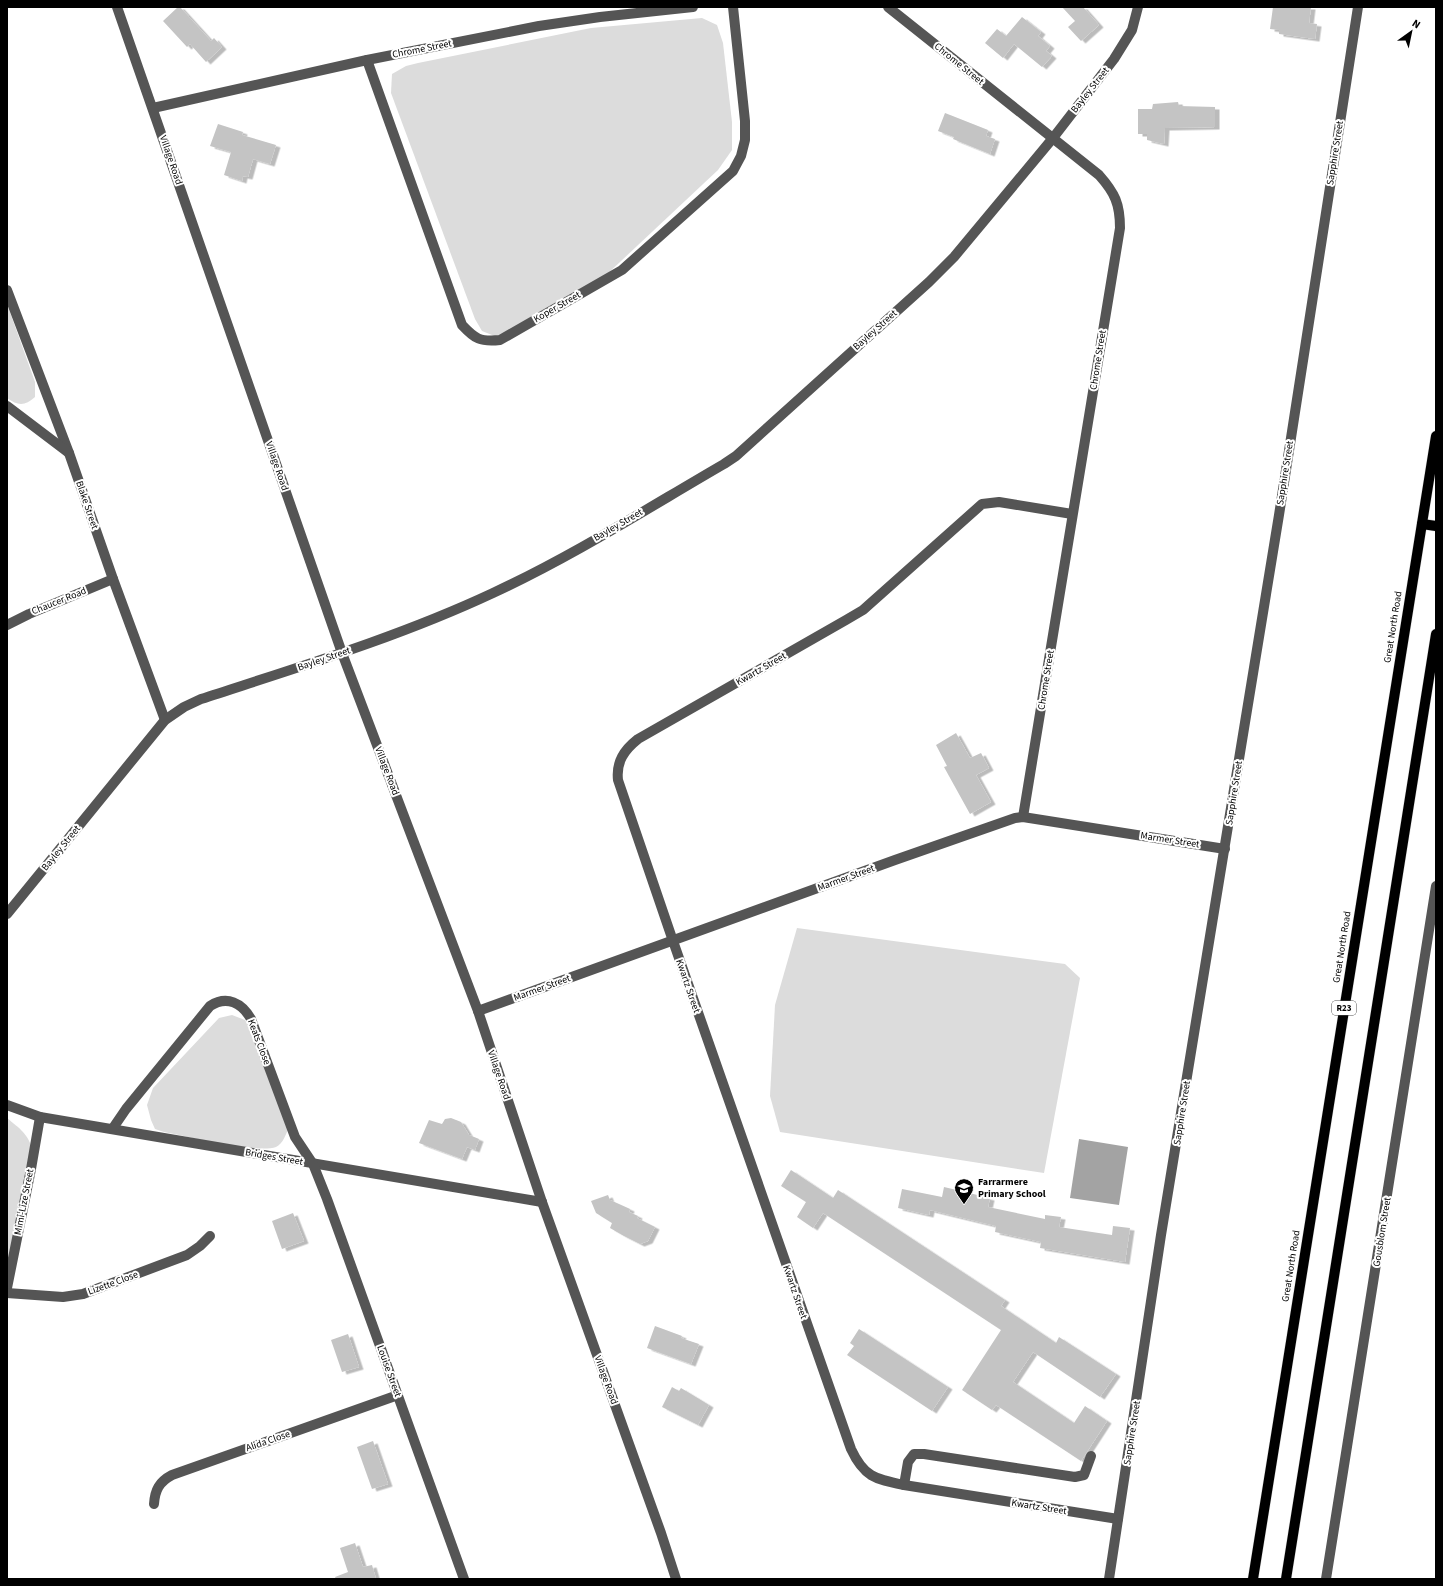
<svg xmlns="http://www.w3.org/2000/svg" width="1443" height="1586" viewBox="0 0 1443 1586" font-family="'Source Sans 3',sans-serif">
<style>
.green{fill:#dcdcdc}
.water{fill:#a3a3a3}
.building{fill:#c4c4c4;filter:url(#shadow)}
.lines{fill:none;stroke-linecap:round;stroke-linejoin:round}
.major-casing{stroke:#dbdbdb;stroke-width:11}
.minor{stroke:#555;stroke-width:10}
.major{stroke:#000;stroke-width:10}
.labels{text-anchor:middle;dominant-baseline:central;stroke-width:4;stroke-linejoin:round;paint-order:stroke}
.shield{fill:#fff;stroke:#4c4c4c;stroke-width:1}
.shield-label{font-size:9px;font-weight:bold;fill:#000}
.street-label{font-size:10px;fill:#000;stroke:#fff}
.poi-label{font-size:10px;font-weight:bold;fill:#000;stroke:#fff;text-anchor:start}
</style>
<defs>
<filter id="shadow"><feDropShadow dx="4.5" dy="2.5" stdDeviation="0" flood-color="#0004"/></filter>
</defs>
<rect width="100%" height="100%" fill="#fff"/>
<!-- green -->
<g class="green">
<path d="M 702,18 L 717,25 L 723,43 L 732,122 L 732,150 L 718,170 L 604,277 L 497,337 L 482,331 L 475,319 L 391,93 L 392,74 L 406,66 L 418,63 L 591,28 Z"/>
<path d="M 7,304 L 35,382 L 35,397 C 25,406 18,406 7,398 Z"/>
<path d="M 797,928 L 1065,964 L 1080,978 L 1044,1173 L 780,1132 L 770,1096 L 775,1005 Z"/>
<path d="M 232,1015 L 245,1020 L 255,1039 L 289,1127 C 286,1134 283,1144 276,1147 C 257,1154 186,1136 164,1132 L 155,1129 L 151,1120 L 147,1105 L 153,1088 L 219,1018 Z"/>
<path d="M 7,1118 C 19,1128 30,1135 32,1151 L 7,1280 Z"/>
</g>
<!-- water -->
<path class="water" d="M 1079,1139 L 1128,1147 L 1119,1205 L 1070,1198 Z"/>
<!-- building -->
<g class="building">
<path d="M 178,7 L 180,7 L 211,41 L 214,38 L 222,47 L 206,62 L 190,44 L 187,47 L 163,21 Z"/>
<path d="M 1062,7 L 1083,7 L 1099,25 L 1081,41 L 1068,27 L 1075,21 Z"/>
<path d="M 1273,7 L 1311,7 L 1309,23 L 1317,24 L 1315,39 L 1279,34 L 1279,30 L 1270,29 Z"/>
<path d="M 1022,17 L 1041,32 L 1038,36 L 1050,46 L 1046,51 L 1052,56 L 1042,67 L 1014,44 L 1003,58 L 985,43 L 997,29 L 1006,36 Z"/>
<path d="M 1178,102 L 1179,106 L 1215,107 L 1215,127 L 1165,128 L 1164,144 L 1147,140 L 1147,134 L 1138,134 L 1138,109 L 1152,109 L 1153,104 Z"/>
<path d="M 945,113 L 988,130 L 986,136 L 995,139 L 990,154 L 953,139 L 954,137 L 938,131 Z"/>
<path d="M 218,124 L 243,132 L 242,135 L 276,145 L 270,164 L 253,159 L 248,177 L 243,176 L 242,181 L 224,175 L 231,152 L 210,146 Z"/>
<path d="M 956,733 L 970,758 L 981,753 L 989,768 L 976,775 L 991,802 L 970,814 L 944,767 L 947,766 L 936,745 Z"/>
<path d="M 451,1118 L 461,1122 L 469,1135 L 479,1139 L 475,1150 L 467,1147 L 462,1159 L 419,1143 L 429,1120 L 442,1124 L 445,1119 Z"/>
<path d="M 791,1170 L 833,1198 L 838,1190 L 1005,1300 L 1001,1306 L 1056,1343 L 1059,1337 L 1116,1374 L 1100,1397 L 1033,1352 L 1013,1382 L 1074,1423 L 1085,1406 L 1107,1421 L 1081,1461 L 996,1405 L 992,1410 L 962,1390 L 1001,1330 L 823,1213 L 813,1228 L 797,1217 L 806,1202 L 781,1186 Z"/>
<path d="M 944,1187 L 990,1198 L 988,1207 L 1045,1219 L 1045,1215 L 1061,1217 L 1059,1227 L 1112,1235 L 1113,1226 L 1130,1228 L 1125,1262 L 1040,1248 L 1041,1242 L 995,1232 L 996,1226 L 930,1210 L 929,1215 L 898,1208 L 902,1189 L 942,1197 Z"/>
<path d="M 608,1195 L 610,1200 L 630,1209 L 629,1212 L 638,1216 L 637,1218 L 655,1227 L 648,1241 L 640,1244 L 624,1236 L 610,1228 L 612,1223 L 596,1213 L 591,1201 Z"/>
<path d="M 293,1213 L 304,1241 L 282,1249 L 272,1221 Z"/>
<path d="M 655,1326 L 682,1336 L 681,1338 L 699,1344 L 691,1364 L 647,1348 Z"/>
<path d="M 859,1329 L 948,1387 L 932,1411 L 847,1355 L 854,1346 L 850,1343 Z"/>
<path d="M 348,1334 L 359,1367 L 342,1372 L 331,1340 Z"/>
<path d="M 672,1387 L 679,1391 L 681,1388 L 709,1405 L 698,1425 L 662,1407 Z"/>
<path d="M 373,1441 L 388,1484 L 372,1489 L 357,1447 Z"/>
<path d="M 355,1543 L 363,1567 L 372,1565 L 376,1579 L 336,1579 L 335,1577 L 348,1572 L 340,1548 Z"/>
</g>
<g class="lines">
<defs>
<g id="major">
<path d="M 1422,524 L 1436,526"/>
<path d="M 1253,1579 L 1436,436"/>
<path d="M 1286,1579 L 1436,634"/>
</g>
</defs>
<!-- major casing -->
<use href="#major" class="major-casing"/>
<!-- minor -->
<g class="minor">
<path d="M 117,7 L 342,653 L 478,1011 L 542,1202 L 661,1533 L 676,1579"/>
<path d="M 888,7 L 1099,175 C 1115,193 1120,204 1120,228 L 1023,817"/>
<path d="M 367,60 L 462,325 C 475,339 480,342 500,340 L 622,270 L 733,171 L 741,156 L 745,140 L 745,121 L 733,7"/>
<path d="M 153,108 L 367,60 L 539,26 L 600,17 L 693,7"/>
<path d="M 7,290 L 69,453 L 113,579 L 165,720"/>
<path d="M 7,406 L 69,453"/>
<path d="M 1072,514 L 999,502 L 982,504 L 863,610 L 846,620 L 638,739 C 624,750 616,762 618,780 L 673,941 L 851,1449 C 864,1477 875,1479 904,1485 L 1118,1519"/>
<path d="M 7,625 L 29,614 L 113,579"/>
<path d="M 7,914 L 165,720 L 184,707 L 201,699 C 299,667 399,637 493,593 C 573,556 648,508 724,464 L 736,456 L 929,282 L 954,257 L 1053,138 L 1114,59 L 1132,30 L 1138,7"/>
<path d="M 478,1011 L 895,860 L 1015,818 L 1023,817 L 1225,849"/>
<path d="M 7,1105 L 40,1117 L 542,1202"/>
<path d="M 113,1128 L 126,1109 L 210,1006 C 227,995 242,1003 251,1019 L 295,1137 L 313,1164 L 327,1199 L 464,1579"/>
<path d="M 7,1288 L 31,1169 L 40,1117"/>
<path d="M 7,1293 L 63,1297 L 83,1294 L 187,1255 L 200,1246 L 210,1236"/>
<path d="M 904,1485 L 908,1462 L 914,1454 L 924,1454 L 1075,1477 L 1084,1475 L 1091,1456"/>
<path d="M 154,1504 C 155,1490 159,1482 172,1475 L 398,1395"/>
<path d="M 1109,1579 L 1161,1235 L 1279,515 L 1358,7"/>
<path d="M 1326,1579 L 1436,886"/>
</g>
<!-- major -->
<use href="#major" class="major"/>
</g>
<!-- icons -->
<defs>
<symbol id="school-pin" viewBox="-11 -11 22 30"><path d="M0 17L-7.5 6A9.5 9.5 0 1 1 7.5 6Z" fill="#000" stroke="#fff"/><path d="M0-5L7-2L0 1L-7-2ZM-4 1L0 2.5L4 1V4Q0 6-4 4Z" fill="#fff"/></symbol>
</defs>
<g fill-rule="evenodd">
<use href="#school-pin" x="953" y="1177" width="22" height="30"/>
</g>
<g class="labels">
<!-- shield labels -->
<rect class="shield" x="1332" y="1001" width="24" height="14" rx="3"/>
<g class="shield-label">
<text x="1344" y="1008">R23</text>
</g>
<!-- street labels -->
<g class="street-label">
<text transform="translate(422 49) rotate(-11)">Chrome Street</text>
<text transform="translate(959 64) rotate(39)">Chrome Street</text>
<text transform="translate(1090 90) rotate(-52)">Bayley Street</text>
<text transform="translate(1335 153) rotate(-81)">Sapphire Street</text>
<text transform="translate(171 160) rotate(71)">Village Road</text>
<text transform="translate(557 307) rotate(-30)">Koper Street</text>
<text transform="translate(875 330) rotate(-42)">Bayley Street</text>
<text transform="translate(1098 360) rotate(-81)">Chrome Street</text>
<text transform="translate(277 466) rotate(71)">Village Road</text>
<text transform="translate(1285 473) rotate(-81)">Sapphire Street</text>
<text transform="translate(87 505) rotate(71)">Blake Street</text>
<text transform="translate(618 525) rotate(-30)">Bayley Street</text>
<text transform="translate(59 601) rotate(-22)">Chaucer Road</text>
<text transform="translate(1393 627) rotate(-81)">Great North Road</text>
<text transform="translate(324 659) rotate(-19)">Bayley Street</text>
<text transform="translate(761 669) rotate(-30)">Kwartz Street</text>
<text transform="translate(1046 680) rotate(-81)">Chrome Street</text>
<text transform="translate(387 771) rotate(69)">Village Road</text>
<text transform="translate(1234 793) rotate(-81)">Sapphire Street</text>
<text transform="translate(1170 840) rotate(9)">Marmer Street</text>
<text transform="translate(61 848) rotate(-51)">Bayley Street</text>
<text transform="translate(846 878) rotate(-20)">Marmer Street</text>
<text transform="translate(1342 947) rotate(-81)">Great North Road</text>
<text transform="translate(688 986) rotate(71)">Kwartz Street</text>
<text transform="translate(542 988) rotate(-20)">Marmer Street</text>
<text transform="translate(259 1042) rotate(69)">Keats Close</text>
<text transform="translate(499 1075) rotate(71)">Village Road</text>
<text transform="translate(1182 1113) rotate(-81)">Sapphire Street</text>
<text transform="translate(274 1157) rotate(10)">Bridges Street</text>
<text transform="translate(24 1202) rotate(-79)">Mimi-Lize Street</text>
<text transform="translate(1382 1232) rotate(-81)">Gousblom Street</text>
<text transform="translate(1291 1266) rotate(-81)">Great North Road</text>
<text transform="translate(113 1283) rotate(-20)">Lizette Close</text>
<text transform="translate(795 1292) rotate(71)">Kwartz Street</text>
<text transform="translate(389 1371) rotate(70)">Louise Street</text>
<text transform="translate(606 1380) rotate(70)">Village Road</text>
<text transform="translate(1132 1433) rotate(-81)">Sapphire Street</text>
<text transform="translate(268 1441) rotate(-19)">Alida Close</text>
<text transform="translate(1039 1507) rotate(9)">Kwartz Street</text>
</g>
<!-- poi labels -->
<g class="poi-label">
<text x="978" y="1182">Farrarmere<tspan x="978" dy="12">Primary School</tspan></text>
</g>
</g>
<!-- border -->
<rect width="1443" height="1586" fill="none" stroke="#000000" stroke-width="16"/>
<!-- north arrow -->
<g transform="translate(1411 32) rotate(33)" stroke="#ffffff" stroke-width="3" paint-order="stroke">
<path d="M0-3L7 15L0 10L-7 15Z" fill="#000000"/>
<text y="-6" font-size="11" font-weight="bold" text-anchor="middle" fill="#000000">N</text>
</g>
</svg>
